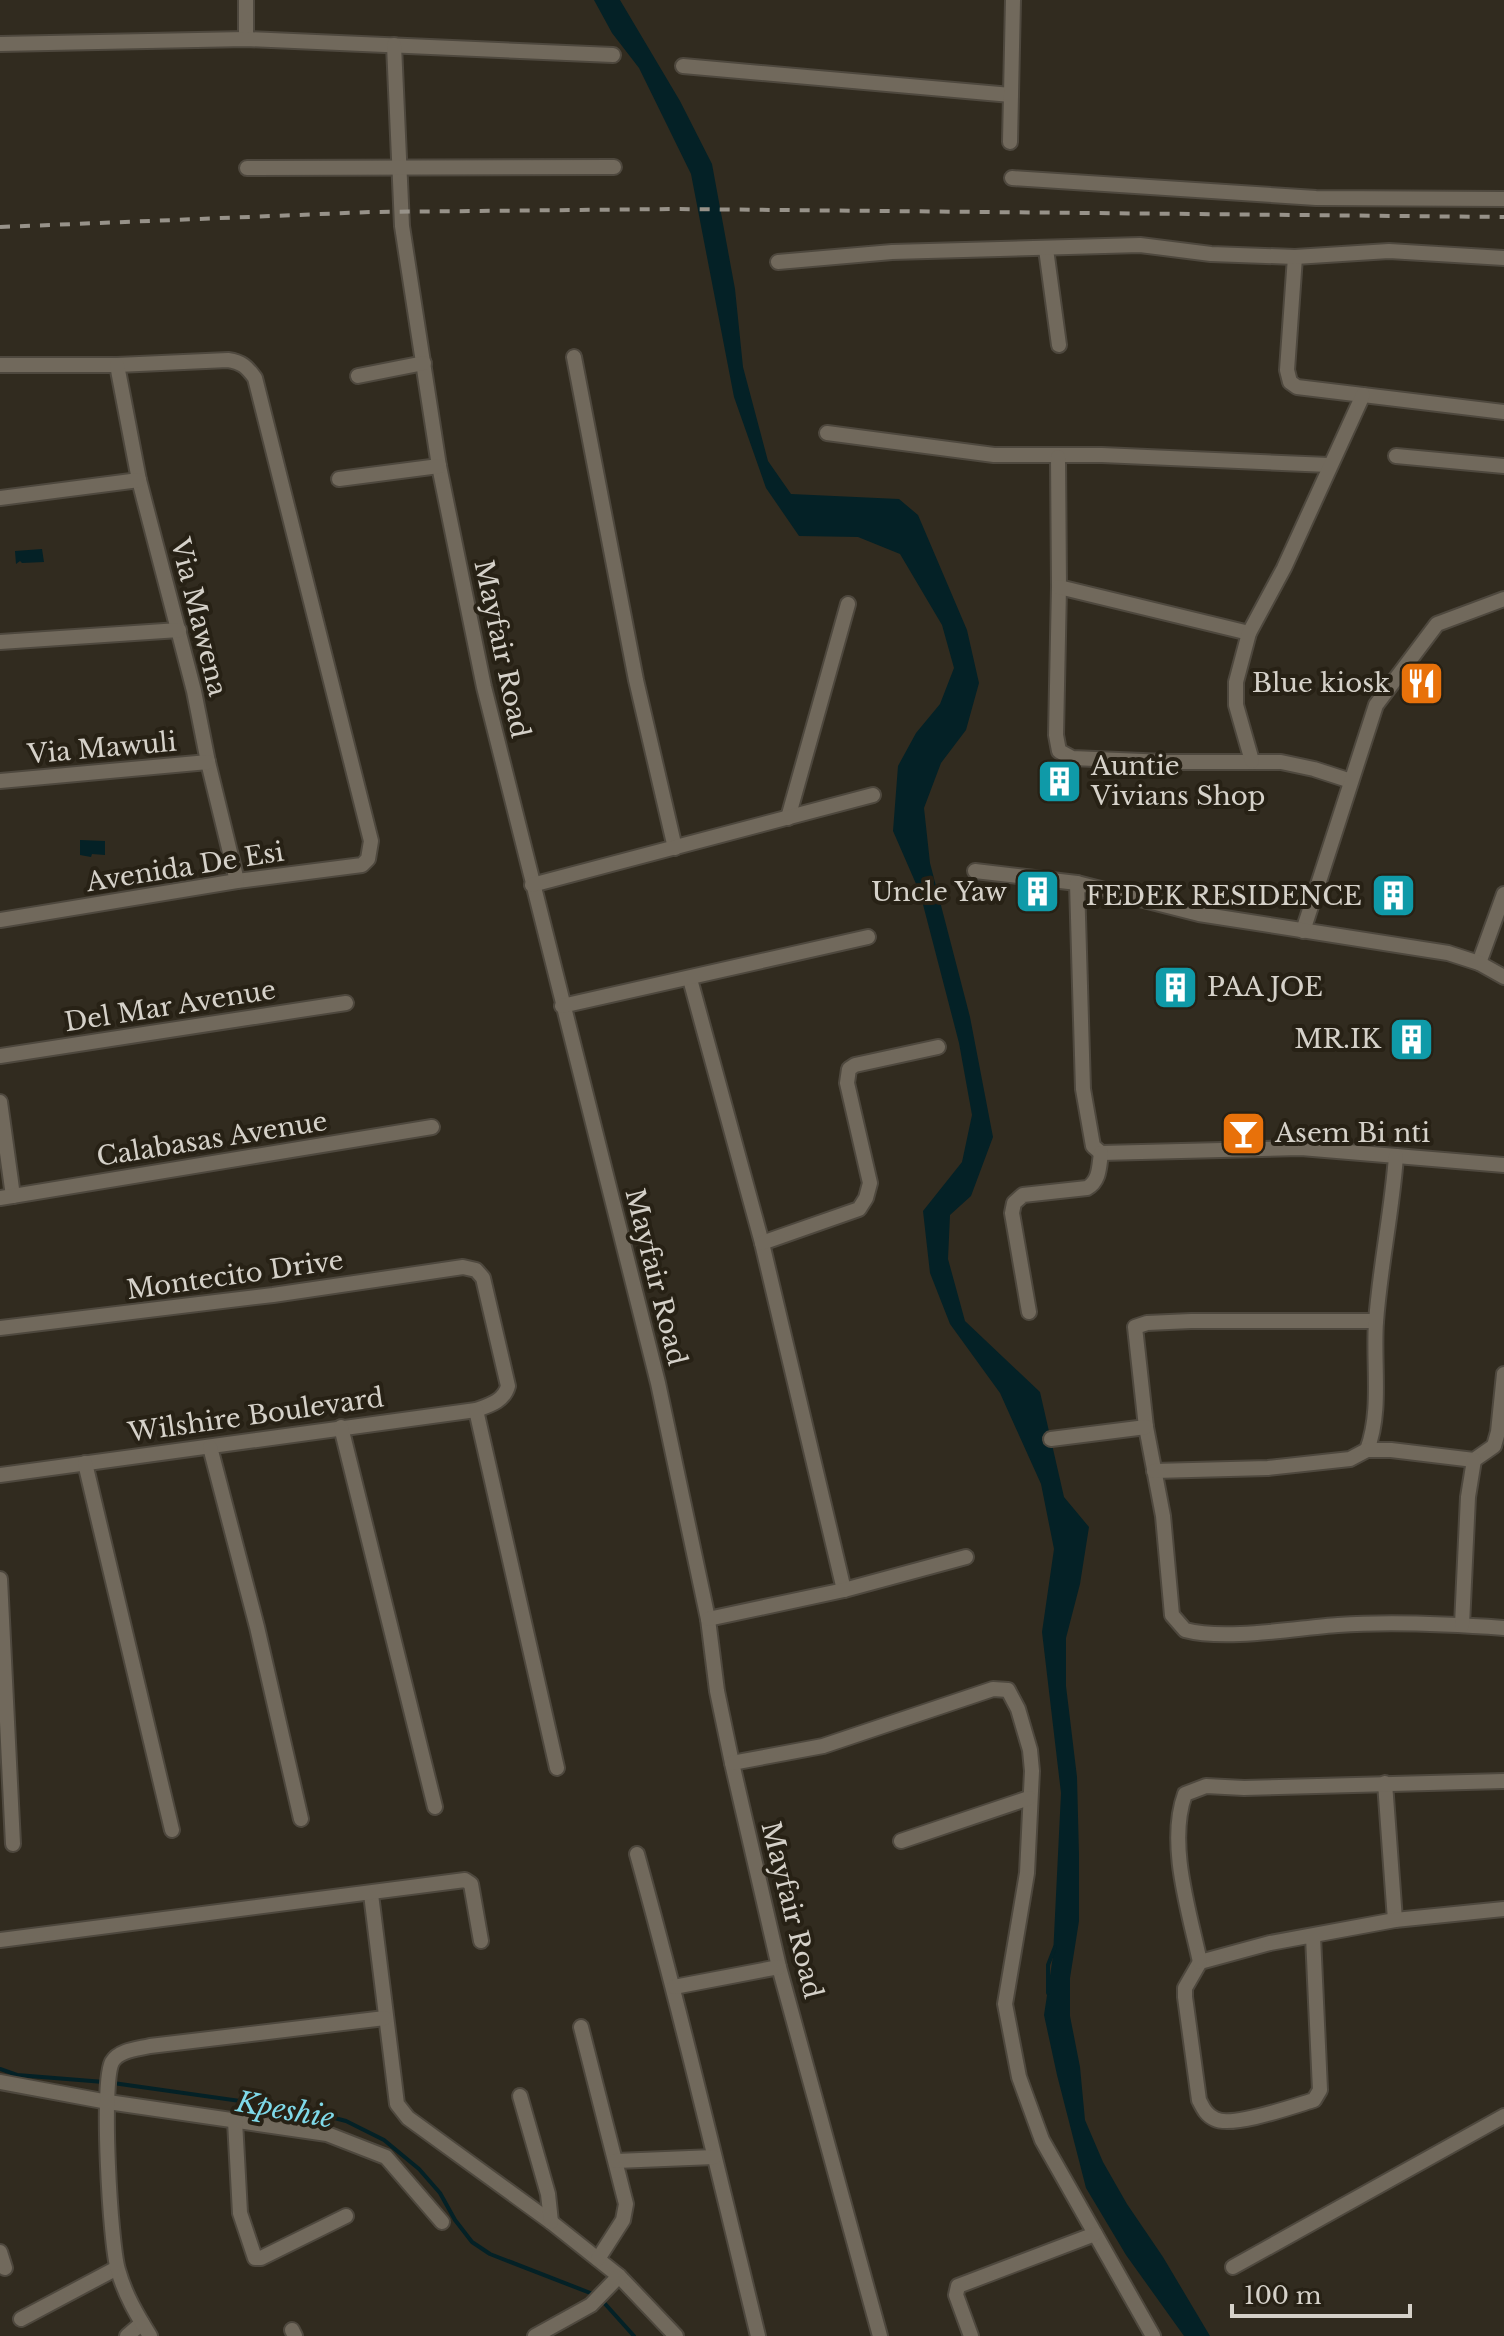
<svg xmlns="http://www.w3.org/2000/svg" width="1504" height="2336" viewBox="0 0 1504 2336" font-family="'Libre Baskerville',serif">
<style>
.water{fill:#042126}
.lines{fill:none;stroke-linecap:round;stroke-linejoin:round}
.stream{stroke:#042126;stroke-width:4}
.minor-casing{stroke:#4e483e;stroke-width:18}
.minor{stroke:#71695c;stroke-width:14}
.rail{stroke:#979289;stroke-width:4;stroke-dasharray:10 10;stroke-linecap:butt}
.labels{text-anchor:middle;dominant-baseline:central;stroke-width:8;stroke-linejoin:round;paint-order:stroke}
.street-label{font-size:26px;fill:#d5d1c9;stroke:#272115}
.poi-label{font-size:26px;fill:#d5d1c9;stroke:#272115;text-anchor:end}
.water-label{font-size:28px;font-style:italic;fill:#7fd9e9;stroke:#272115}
</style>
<rect width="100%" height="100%" fill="#312b1f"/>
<!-- water -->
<g class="water">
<path d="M 594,0 L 620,0 L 680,101 L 712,164 L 735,289 L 743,367 L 768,461 L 791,494 L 899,499 L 918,515 L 967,630 L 979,683 L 966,730 L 941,763 L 924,808 L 930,863 L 970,1017 L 993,1137 L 971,1196 L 950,1215 L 948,1259 L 965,1321 L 1040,1392 L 1064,1497 L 1089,1527 L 1080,1584 L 1066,1638 L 1066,1686 L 1077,1777 L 1079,1855 L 1079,1921 L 1070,1978 L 1070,2016 L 1080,2067 L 1085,2120 L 1103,2162 L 1127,2204 L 1163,2257 L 1210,2336 L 1184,2336 L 1126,2255 L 1086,2188 L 1057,2075 L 1044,2015 L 1053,1956 L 1061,1793 L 1042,1632 L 1054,1549 L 1041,1484 L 1000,1393 L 950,1324 L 930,1273 L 923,1211 L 962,1162 L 972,1115 L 959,1043 L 920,893 L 893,831 L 898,766 L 916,733 L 940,704 L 954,668 L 942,625 L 900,554 L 858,537 L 799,536 L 766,488 L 734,397 L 691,174 L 639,68 L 612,33 Z"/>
<path d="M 42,549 L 44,562 L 22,563 L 20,561 L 16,564 L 15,551 Z"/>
<path d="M 80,840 L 105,841 L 105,855 L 92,854 L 91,857 L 80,855 Z"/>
</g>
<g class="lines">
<!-- stream -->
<g class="stream">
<path d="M 1048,1993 L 1048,1965 L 1055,1947"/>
<path d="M 0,2069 L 17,2075 L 104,2082"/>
<path d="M 113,2083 L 304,2110 L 346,2121 L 384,2140 L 419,2169 L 440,2193 L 455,2220 L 472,2242 L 490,2254 L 598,2296 L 634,2336"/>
</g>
<defs>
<g id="minor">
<path d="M 246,39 L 246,0"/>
<path d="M 0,44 L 246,39 L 613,55"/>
<path d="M 394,45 L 402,226 L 439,466 L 484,687 L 658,1383 L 708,1619 L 717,1691 L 732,1763 L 779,1967 L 880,2336"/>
<path d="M 683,66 L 1011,95"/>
<path d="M 1010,142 L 1013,0"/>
<path d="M 247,168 L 614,167"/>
<path d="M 1012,178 L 1316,198 L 1504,199"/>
<path d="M 1046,249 L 1059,345"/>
<path d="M 1295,257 L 1287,370 L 1290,382 L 1297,387 L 1504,412"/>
<path d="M 778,262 L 892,252 L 1140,245 L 1211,254 L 1295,257 L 1389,251 L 1504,258"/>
<path d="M 574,357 L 636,680 L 675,848"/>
<path d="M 0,365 L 117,365 L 228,360 C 242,362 247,367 255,378 L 371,841 L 368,859 L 362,865 L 237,881 L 0,920"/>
<path d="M 117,365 L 139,480 L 194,691 L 208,762 L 237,881"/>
<path d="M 358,376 L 424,363"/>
<path d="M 827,433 L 994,455 L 1102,455 L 1329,465"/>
<path d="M 1396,456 L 1504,466"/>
<path d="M 1058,457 L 1059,587 L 1056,735 L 1059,751 L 1072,758 L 1166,762 L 1281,762 L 1314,769 L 1351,781"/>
<path d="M 339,479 L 439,466"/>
<path d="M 0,498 L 139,480"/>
<path d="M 1059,587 L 1249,633"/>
<path d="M 0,642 L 179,630"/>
<path d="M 1252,761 L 1236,705 L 1236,682 L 1249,633 L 1284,568 L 1363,395"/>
<path d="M 0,781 L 208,762"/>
<path d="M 788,818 L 848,604"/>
<path d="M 975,871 L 1077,883"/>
<path d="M 532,885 L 873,795"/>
<path d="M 1303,931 L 1376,705 L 1437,624 L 1504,599"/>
<path d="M 1479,963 L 1504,894"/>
<path d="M 1504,977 L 1479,963 L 1448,953 L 1199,914 L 1077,883 L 1083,1089 L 1093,1146 L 1101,1153 L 1301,1148 L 1504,1165"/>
<path d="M 690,979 L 762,1243 L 844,1590"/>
<path d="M 562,1006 L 868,937"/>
<path d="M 0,1056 L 346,1003"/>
<path d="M 0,1102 L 13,1196"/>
<path d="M 0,1198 L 432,1127"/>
<path d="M 762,1243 L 859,1209 L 866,1198 L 870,1183 L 847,1083 L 849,1069 L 855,1065 L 938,1047"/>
<path d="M 1029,1312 L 1012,1213 L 1014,1203 L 1023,1195 L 1087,1188 C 1100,1181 1099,1166 1101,1153"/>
<path d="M 1376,1321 L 1191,1321 L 1147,1323 L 1135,1327 L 1146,1427 L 1163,1516 L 1172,1615 L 1185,1630 C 1225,1641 1296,1628 1338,1625 C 1393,1621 1450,1624 1504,1628"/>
<path d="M 0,1328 L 273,1295 L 463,1267 L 476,1270 L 483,1278 L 508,1386 C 504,1401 490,1405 476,1410 L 0,1475"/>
<path d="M 476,1410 L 557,1768"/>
<path d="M 341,1427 L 435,1807"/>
<path d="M 1051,1439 L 1146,1427"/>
<path d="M 210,1447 L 257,1627 L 301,1819"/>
<path d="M 1367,1450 C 1382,1411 1373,1364 1376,1322 C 1380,1266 1392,1212 1396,1156"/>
<path d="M 85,1463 L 172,1830"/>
<path d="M 1154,1471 L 1268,1468 L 1350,1459 L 1367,1450 L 1391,1450 L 1474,1460 L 1494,1446 L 1498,1432 L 1504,1374"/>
<path d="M 0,1579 L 13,1844"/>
<path d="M 708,1619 L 844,1590 L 966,1557"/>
<path d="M 1462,1625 L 1468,1497 L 1474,1460"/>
<path d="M 732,1763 L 823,1746 L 993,1689 L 1008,1690 L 1018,1709 L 1030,1750 L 1032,1771 L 1027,1873 L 1005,2004 L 1019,2077 L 1042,2140 L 1153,2336"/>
<path d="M 1385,1783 L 1395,1920"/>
<path d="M 901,1841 L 1029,1798"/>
<path d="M 637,1854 C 681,2013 719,2175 758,2336"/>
<path d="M 371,1894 L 397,2104 L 408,2118 L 551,2222 L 619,2276 L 676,2336"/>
<path d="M 1313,1936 L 1320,2090 L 1314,2100 C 1294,2106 1232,2128 1215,2119 C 1206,2115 1203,2108 1199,2100 L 1185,1997 L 1185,1988 L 1200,1962 L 1270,1943 L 1395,1920 L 1504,1909"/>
<path d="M 0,1940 L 465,1880 L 471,1884 L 481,1941"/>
<path d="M 1200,1962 C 1189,1911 1167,1843 1185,1794 L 1206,1786 L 1244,1788 L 1504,1781"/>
<path d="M 674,1987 L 779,1967"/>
<path d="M 581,2027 L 626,2204 L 623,2220 L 598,2259"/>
<path d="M 0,2082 L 108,2102 L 327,2134 L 386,2157 L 442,2222"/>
<path d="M 520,2096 L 548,2194 L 551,2222"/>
<path d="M 235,2121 L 240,2213 L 255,2258 L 261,2258 L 346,2216"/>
<path d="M 616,2161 L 714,2157"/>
<path d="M 0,2252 L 5,2268"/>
<path d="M 1233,2267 L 1504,2116"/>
<path d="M 21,2319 L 117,2268"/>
<path d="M 292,2330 L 295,2336"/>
<path d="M 127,2336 L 142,2323"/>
<path d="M 150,2336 C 137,2315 125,2295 118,2270 C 110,2242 101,2084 112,2062 C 119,2050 138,2049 150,2046 L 385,2018"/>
<path d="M 535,2336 L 591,2305 L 619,2276"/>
<path d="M 971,2336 L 956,2295 L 958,2286 L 1095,2234"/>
</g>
</defs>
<!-- minor casing -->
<use href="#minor" class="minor-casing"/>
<!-- minor -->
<use href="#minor" class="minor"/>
<!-- rail -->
<path class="rail" d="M 0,227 L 371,212 L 676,209 L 1504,217"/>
</g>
<!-- icons -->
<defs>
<symbol id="restaurant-square" viewBox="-11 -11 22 22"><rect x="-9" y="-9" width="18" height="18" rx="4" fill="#e8710a" stroke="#272115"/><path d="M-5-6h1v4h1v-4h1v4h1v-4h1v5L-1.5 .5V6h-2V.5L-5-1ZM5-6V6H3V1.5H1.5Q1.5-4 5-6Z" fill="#fff"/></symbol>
<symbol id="building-square" viewBox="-11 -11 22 22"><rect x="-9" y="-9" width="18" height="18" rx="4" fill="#0f9aa8" stroke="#272115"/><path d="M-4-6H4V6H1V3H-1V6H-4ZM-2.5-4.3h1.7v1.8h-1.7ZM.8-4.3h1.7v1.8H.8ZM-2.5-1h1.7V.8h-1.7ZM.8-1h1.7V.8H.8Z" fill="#fff"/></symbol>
<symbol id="bar-square" viewBox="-11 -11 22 22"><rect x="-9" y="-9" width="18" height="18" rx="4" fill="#e8710a" stroke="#272115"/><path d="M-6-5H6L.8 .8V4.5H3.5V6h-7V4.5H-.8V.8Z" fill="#fff"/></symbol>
</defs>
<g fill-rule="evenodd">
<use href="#restaurant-square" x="1396" y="658" width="51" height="51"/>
<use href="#building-square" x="1034" y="756" width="51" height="51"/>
<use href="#building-square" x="1012" y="866" width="51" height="51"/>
<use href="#building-square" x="1368" y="870" width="51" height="51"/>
<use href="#building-square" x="1150" y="962" width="51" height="51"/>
<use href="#building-square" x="1386" y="1014" width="51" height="51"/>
<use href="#bar-square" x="1218" y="1108" width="51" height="51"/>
</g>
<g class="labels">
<!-- street labels -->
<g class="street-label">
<text transform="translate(199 617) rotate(76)">Via Mawena</text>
<text transform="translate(502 649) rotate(78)">Mayfair Road</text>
<text transform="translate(102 748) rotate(-5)">Via Mawuli</text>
<text transform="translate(185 867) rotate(-9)">Avenida De Esi</text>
<text transform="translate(170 1006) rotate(-9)">Del Mar Avenue</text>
<text transform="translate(212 1139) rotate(-9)">Calabasas Avenue</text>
<text transform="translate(235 1275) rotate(-8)">Montecito Drive</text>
<text transform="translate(656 1277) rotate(76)">Mayfair Road</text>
<text transform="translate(256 1415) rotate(-8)">Wilshire Boulevard</text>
<text transform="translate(792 1910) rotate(76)">Mayfair Road</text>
</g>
<!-- poi labels -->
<g class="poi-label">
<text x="1390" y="683">Blue kiosk</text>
<text x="1091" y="766" text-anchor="start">Auntie<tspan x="1091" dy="30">Vivians Shop</tspan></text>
<text x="1007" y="892">Uncle Yaw</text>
<text x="1362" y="896">FEDEK RESIDENCE</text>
<text x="1207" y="987" text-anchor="start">PAA JOE</text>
<text x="1381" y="1039">MR.IK</text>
<text x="1275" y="1133" text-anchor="start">Asem Bi nti</text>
</g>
<!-- water labels -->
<g class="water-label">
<text transform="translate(285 2110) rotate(10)">Kpeshie</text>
</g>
</g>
<!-- scale -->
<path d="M1232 2304v12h178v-12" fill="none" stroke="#d5d1c9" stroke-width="4"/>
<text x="1244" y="2304" font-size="24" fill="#d5d1c9" stroke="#272115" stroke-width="6" paint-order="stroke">100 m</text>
</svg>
